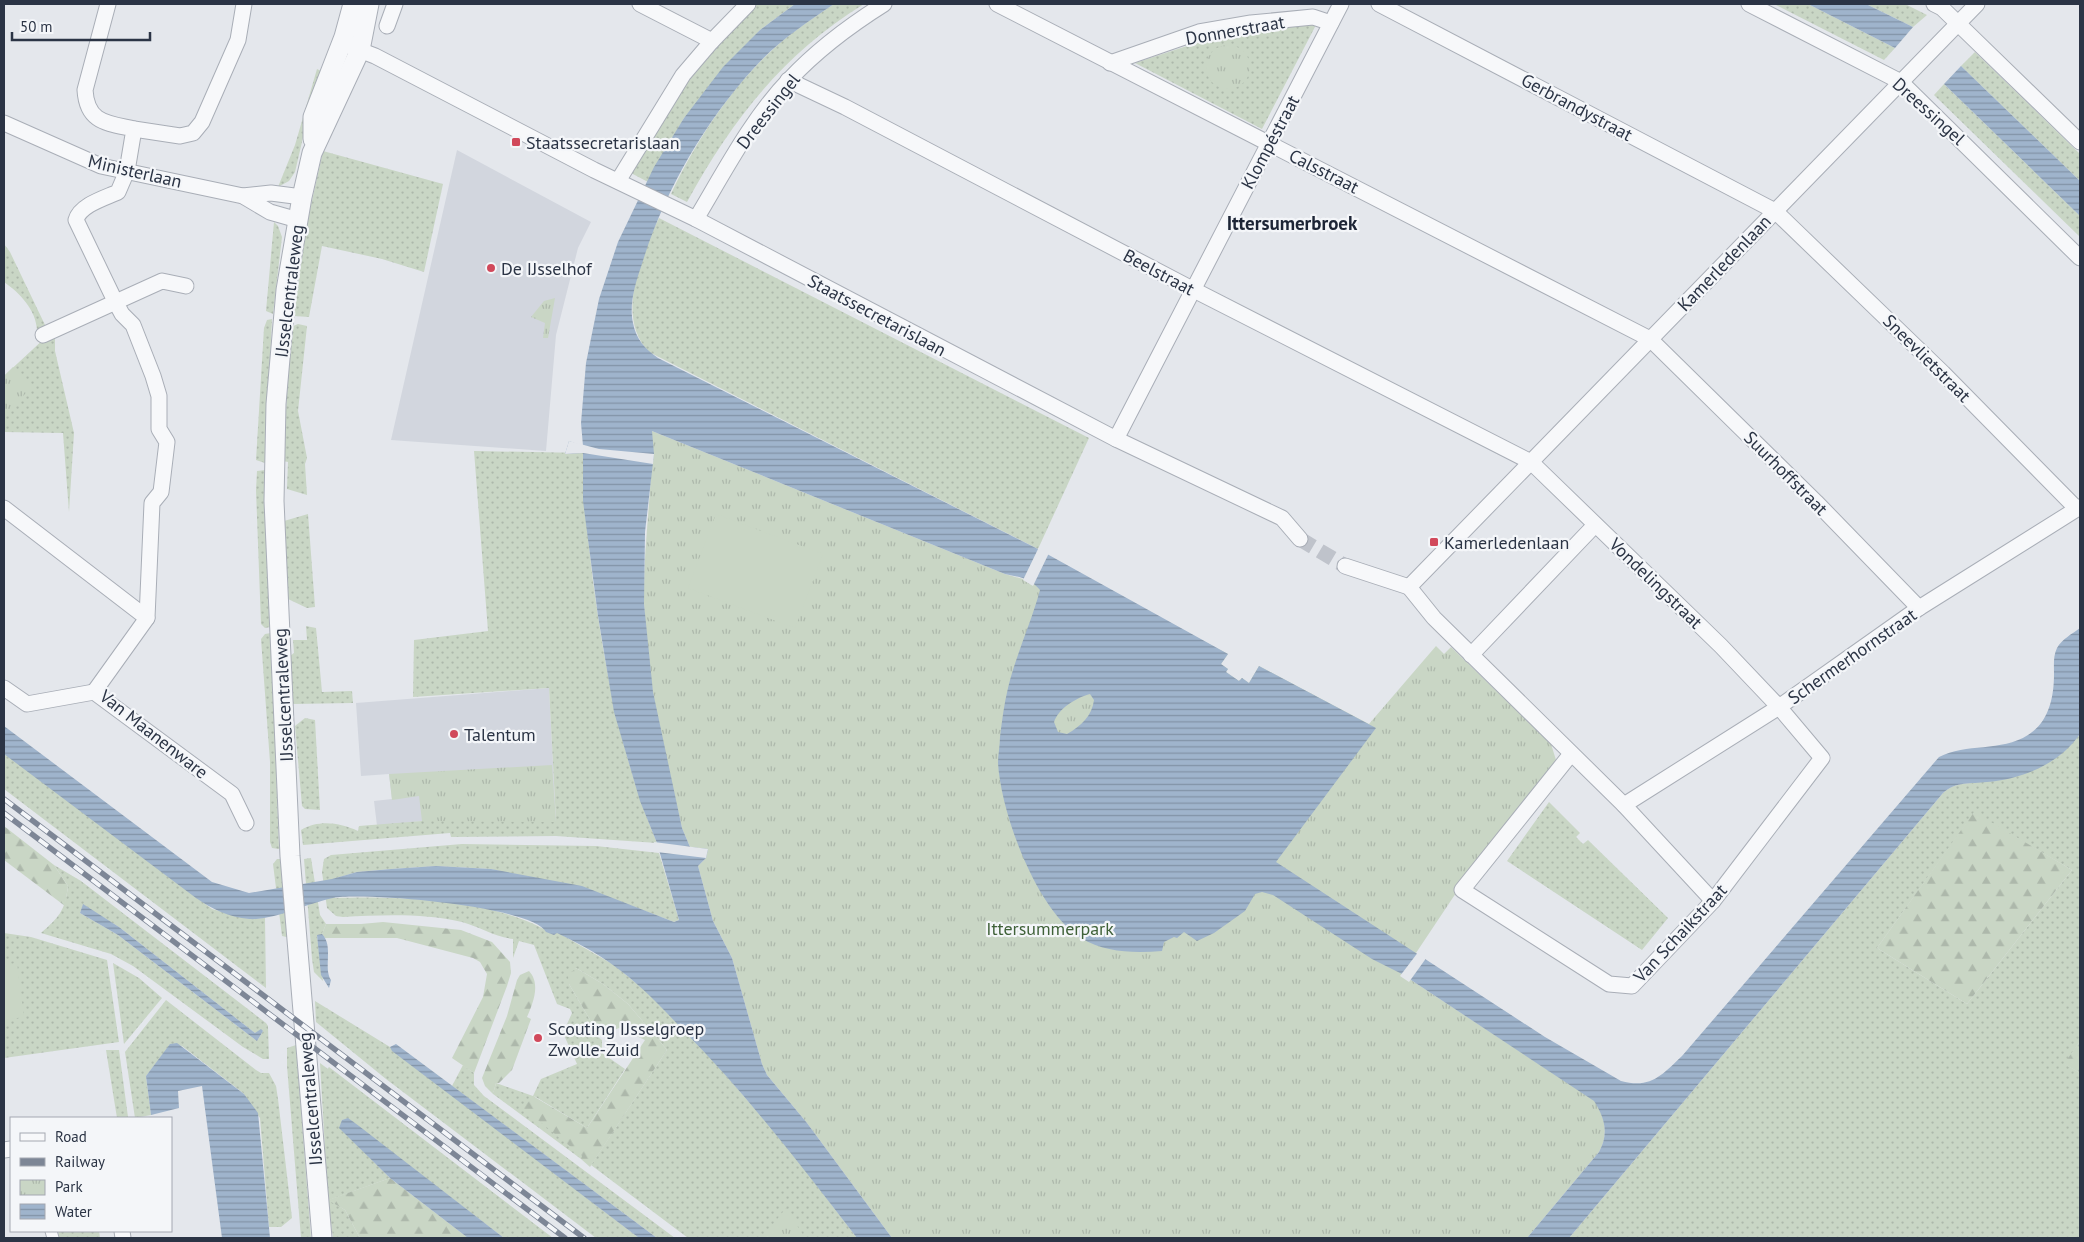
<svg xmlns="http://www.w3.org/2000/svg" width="2084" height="1242" viewBox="0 0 2084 1242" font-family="'PT Sans',sans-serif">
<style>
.built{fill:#d2d6de}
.grass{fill:url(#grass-dots);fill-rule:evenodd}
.forest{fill:url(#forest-firs)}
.park{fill:url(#park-tufts)}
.pitch{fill:#c9d6c5}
.water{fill:url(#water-rules);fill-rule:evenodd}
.pier{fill:#e4e7ec}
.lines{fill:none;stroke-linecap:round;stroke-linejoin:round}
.minor-tunnel{stroke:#bfc3cb;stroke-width:15;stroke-dasharray:15 8;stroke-linecap:butt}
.pedestrian-casing{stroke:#a9aeb7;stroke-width:13}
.minor-casing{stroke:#a9aeb7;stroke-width:17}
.tertiary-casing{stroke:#a9aeb7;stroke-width:21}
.pedestrian{stroke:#f7f8fa;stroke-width:11}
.minor{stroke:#f7f8fa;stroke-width:15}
.tertiary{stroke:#f7f8fa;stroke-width:19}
.rail-casing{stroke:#7d8696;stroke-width:5.5}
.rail{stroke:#f4f6f9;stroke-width:4;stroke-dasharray:11;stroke-linecap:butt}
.poi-dot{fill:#d1495b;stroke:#f4f6f9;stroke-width:2}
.labels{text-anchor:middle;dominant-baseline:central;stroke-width:4.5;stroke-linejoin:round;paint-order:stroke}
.street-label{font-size:18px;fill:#2b3445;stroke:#f4f6f9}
.poi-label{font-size:18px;fill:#2b3445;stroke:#f4f6f9;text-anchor:start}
.park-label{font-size:18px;fill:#3f6138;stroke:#f4f6f9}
.neighbourhood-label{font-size:19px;font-weight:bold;fill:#1d2536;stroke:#f4f6f9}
</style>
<defs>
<pattern id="grass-dots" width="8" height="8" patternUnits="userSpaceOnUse" patternTransform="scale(1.25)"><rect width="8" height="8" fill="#c9d6c5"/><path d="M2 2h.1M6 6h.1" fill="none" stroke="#adb8ab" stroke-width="1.8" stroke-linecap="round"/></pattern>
<pattern id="forest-firs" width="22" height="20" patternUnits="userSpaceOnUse" patternTransform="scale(1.25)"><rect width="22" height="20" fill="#c9d6c5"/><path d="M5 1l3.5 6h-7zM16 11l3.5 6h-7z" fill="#adb8ab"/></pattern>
<pattern id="park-tufts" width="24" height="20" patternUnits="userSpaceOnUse" patternTransform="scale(1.25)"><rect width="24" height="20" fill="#c9d6c5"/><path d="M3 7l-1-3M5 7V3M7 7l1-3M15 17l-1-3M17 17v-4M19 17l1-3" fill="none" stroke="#adb8ab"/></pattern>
<pattern id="water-rules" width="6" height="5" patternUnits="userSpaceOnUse" patternTransform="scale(1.25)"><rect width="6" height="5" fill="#9fb4cc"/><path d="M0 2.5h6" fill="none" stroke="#8293a7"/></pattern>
</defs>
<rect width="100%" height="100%" fill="#e4e7ec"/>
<!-- built -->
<g class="built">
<path d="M 457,150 L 591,222 L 578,248 L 556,335 L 546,451 L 391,440 Z"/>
<path d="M 549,688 L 556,822 L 422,821 L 377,826 L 374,801 L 392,799 L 389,774 L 361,776 L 356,703 Z"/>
</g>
<!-- grass -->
<g class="grass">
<path d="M 756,4 L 795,4 L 760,30 L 684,118 L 648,182 L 629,172 L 681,88 Z"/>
<path d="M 834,4 L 864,4 C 783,54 732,120 687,202 L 671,194 C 698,137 734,83 781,42 C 798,28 816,16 834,4 Z"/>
<path d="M 1774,4 L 1808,4 L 1895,48 L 1884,60 Z"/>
<path d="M 1866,4 L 1905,4 L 1927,15 L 1913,27 Z"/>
<path d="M 1317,23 L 1262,129 L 1135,63 L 1196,43 L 1249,31 Z"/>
<path d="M 1975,52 L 2080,154 L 2080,181 L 1961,66 Z"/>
<path d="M 317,69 L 325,73 L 308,116 L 295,172 L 289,181 L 278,187 L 295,145 Z"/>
<path d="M 1944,84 L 2080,216 L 2080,237 L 1934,95 Z"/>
<path d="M 323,151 L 443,184 L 424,272 L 382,259 L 322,246 L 309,317 L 294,316 L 305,232 Z"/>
<path d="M 659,218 L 1089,438 L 1038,549 L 649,352 C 615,317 641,255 659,218 Z"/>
<path d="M 274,222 L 278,226 L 282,237 L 273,314 L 266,311 Z"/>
<path d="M 4,244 L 10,252 L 46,327 L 37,330 C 36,310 20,293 4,282 Z"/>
<path d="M 272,319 L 265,463 L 256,460 L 264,328 L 267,320 Z"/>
<path d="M 298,324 L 307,326 L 298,411 L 307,458 L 305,464 L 307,495 L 287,489 L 288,462 L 283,461 L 291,327 Z"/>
<path d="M 55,333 L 55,351 L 74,433 L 69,512 L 63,433 L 4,432 L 4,376 L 46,337 Z"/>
<path d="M 474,451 L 583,453 C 583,496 588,538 593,581 C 605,671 622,759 657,843 L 556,836 L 451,837 L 450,833 L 303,845 L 301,830 C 319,819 341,823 358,831 L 359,826 L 422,821 L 556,821 L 549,688 L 413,697 L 414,640 L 488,631 Z"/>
<path d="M 265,470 L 270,627 L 265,628 L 261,624 L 256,490 L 257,471 Z"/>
<path d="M 308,514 L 315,607 L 307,608 L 288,599 L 284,521 Z"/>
<path d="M 306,626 L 316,628 L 322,692 L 352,691 L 353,703 L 293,704 L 290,656 L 294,653 L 293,640 L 307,640 Z"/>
<path d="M 271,633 L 279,849 L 272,848 L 270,842 L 270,762 L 261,639 L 265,634 Z"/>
<path d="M 305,718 L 315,720 L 320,810 L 305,809 L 302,806 L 295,726 Z"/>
<path d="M 2080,734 L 2080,1041 L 2065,1064 L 2080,1073 L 2080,1238 L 1569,1238 L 1943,793 C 1952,785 1959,784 1971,783 L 2060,755 ZM 1974,813 L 2072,870 L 1967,1004 L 1877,948 Z"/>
<path d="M 4,752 L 212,909 L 249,919 L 265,918 L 266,988 L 4,789 Z"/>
<path d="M 1549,802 L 1580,833 L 1576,837 L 1583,844 L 1588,840 L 1668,918 L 1642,950 L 1507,861 Z"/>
<path d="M 462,844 L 596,846 L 659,853 L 679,920 L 674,922 L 632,906 L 491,869 L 436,866 L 391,869 L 357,872 L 333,879 L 335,898 C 398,896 500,899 554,935 L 557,932 L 614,965 L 647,992 L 711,1058 L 786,1145 L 857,1238 L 688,1238 L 591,1165 L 667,1050 L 628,1004 L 603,984 L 576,968 L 569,984 L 593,1025 L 590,1031 L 602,1040 L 602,1053 L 625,1069 L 587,1128 L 534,1096 L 583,1157 L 581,1159 L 493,1094 L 496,1083 L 533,1096 L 541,1079 L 577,1064 L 563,1033 L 572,1013 L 570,1009 L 557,1004 L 534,945 L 519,941 L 513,958 L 513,939 C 495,937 480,927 462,922 C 424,913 381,915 343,917 L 336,916 L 327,908 L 322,872 L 324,859 L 331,855 Z"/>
<path d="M 311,858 L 320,915 L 326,924 L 322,934 L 317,936 L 323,981 L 314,972 L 312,959 L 304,859 Z"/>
<path d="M 277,859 L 280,859 L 291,938 L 282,936 L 273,864 Z"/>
<path d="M 54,865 L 81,881 L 266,1023 L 268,1026 L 269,1059 L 263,1059 L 243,1047 L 133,966 L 111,954 L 41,933 C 59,917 65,911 68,886 ZM 83,905 L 119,927 L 255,1033 L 263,1031 L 257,1041 L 118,935 L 80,913 Z"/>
<path d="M 4,933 L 31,937 L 107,960 L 119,1042 L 4,1058 Z"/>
<path d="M 113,963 L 139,978 L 162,998 L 124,1044 Z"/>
<path d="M 166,1000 L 256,1070 L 261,1073 L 269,1073 L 276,1086 L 278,1099 L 292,1218 L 281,1227 L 269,1227 L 260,1118 L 243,1093 L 182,1046 L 171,1044 L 146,1076 L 151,1115 L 135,1118 L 125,1052 Z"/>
<path d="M 315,1001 L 390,1047 L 639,1238 L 596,1238 L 386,1079 L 316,1022 Z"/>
<path d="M 296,1045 L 311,1238 L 301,1238 L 287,1066 L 287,1048 Z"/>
<path d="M 106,1050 L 119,1050 L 128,1117 L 117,1118 Z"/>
<path d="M 320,1063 L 328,1069 L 329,1067 L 553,1238 L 504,1238 L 348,1119 L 342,1120 L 340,1128 L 390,1178 L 329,1200 L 345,1210 L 360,1238 L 333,1238 L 328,1200 Z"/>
<path d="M 463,1065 L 474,1073 L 474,1085 L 484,1096 L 675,1238 L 657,1238 L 452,1086 Z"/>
<path d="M 58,1231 L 99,1231 L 100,1238 L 59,1238 Z"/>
</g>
<!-- forest -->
<g class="forest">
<path d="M 1974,812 L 2072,870 L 1967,1004 L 1877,948 Z"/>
<path d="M 4,826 L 54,865 L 68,886 L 65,906 L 4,860 Z"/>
<path d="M 383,922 L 461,930 L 492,942 L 510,962 L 511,973 L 507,986 L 474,1073 L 452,1058 L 483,997 L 487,974 L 480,962 L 473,958 L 397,938 L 325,938 L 322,934 L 326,924 L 361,924 Z"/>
<path d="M 576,968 L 603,984 L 628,1004 L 667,1050 L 590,1167 L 581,1159 L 582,1156 L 523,1108 L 533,1096 L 587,1128 L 645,1040 L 619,1028 L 607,1033 L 593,1025 L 569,984 L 568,975 Z"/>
<path d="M 529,971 C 541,984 533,1003 527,1017 L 531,1019 L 512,1070 L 499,1083 L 496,1083 L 493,1094 L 485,1086 L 482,1078 L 507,1016 L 517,980 L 520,975 Z"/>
<path d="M 2080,1041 L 2080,1073 L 2064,1064 Z"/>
<path d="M 390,1178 L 468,1238 L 360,1238 L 345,1210 L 328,1200 Z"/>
</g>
<!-- park -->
<g class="park">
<circle cx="1228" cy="67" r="22"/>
<path d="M 555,298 L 548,338 L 543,338 L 545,323 L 531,317 L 544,301 Z"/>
<path d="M 13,367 L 32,387 L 6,413 L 4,411 L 4,376 Z"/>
<path d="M 652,431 L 1005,574 L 1160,618 L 1228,654 L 1221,664 L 1228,669 L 1226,672 L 1239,681 L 1242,678 L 1249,683 L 1259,666 L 1369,724 L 1436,646 L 1444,654 L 1451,647 L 1551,744 L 1556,760 L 1460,887 L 1402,974 L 1595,1101 C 1605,1118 1609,1134 1599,1152 L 1527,1238 L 892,1238 L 807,1123 L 767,1075 L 762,1064 L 732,958 L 713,921 L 698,866 L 706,858 L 690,847 L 682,828 C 665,754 645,678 644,602 C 643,545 653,488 652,431 Z"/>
<path d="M 552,765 L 556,822 L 422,821 L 419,796 L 392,800 L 389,774 Z"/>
<path d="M 786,1208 L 805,1238 L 762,1238 Z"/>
</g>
<!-- pitch -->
<g class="pitch">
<path d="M 716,514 L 823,554 L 795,628 L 688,588 Z"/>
<path d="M 17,963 L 24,1017 L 4,1020 L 4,965 Z"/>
</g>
<!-- water -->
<g class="water">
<path d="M 795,4 L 834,4 C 806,23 777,42 754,68 C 703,124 663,194 641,267 C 635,284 629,305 633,323 C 636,339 645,349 658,358 L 1038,549 L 1228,654 L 1221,664 L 1228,669 L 1226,672 L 1239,681 L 1242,678 L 1249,683 L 1259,666 L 1376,728 L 1276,862 L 1545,1037 L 1621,1081 C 1651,1089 1662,1075 1682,1056 L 1939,757 C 1966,743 2001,752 2028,735 C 2049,722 2054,697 2054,674 C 2054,666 2053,656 2057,648 C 2062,639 2072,634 2080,628 L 2080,734 C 2059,764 2023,779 1987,782 C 1971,784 1956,781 1943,793 L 1569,1238 L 1527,1238 L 1599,1152 C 1609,1134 1605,1118 1594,1101 L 1402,974 L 1372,959 L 1273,895 L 1262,892 L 1255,894 L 1245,911 L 1214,933 L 1197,941 L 1184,932 L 1177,938 L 1174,937 L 1164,942 L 1162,951 C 1135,953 1105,953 1081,938 C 1037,911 1001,814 998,763 C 998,755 1000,745 1000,737 C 1002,721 1004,704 1008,688 C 1016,655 1031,623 1040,590 C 1030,578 1019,577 1005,574 L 652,431 L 654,454 L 645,532 L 644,604 L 653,692 L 682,828 L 690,847 L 708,849 L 706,858 L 698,866 L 713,921 L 732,958 L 762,1064 L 767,1075 L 807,1123 L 892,1238 L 857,1238 C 802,1167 748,1096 685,1032 C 662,1008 640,984 613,965 C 595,952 576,942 557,933 L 554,935 L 546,932 C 532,906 364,892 333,898 C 308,903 272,921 249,919 C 229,917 212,909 196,898 L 4,754 L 4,726 L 212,882 L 249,893 L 332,879 L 357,872 L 391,869 L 436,866 L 491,869 L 582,886 L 674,922 L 679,920 L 657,843 L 640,801 L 614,712 L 598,616 L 583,501 L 583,453 L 565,454 L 569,441 L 583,446 L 581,423 L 586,363 L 599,299 L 618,242 L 654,167 L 684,118 L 723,67 L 760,30 ZM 1090,694 L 1094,700 C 1092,716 1081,726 1067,734 L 1058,732 L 1054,722 C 1059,708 1076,698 1090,694 Z"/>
<path d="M 1808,4 L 1866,4 L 1913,27 L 1895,48 Z"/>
<path d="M 1961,66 L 2080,181 L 2080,216 L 1944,84 Z"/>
<path d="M 83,904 L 119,927 L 255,1033 L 261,1029 L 263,1031 L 257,1041 L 118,935 L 80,913 Z"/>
<path d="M 322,934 C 334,946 323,968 331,980 L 329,988 L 321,975 L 317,935 Z"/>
<path d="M 177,1043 L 244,1094 L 258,1113 L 270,1238 L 222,1238 L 202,1086 L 178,1091 L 179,1108 L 151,1115 L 146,1076 L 170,1044 Z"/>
<path d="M 396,1044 L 657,1238 L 639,1238 L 392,1051 L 390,1047 Z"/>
<path d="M 348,1118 L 359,1126 L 504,1238 L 468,1238 L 390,1178 L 339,1128 L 342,1120 Z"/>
</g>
<!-- pier -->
<g class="pier">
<path d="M 569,441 L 599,449 L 654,454 L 653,464 L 583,453 L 565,454 Z"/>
<path d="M 1039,547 L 1049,553 L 1033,586 L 1023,580 Z"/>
<path d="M 654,842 L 708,849 L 706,858 L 657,852 Z"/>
<path d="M 1419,951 L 1427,957 L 1409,982 L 1400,976 Z"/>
</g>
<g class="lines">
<!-- minor-tunnel -->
<path class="minor-tunnel" d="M 1300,539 L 1345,566"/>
<defs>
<path id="pedestrian" d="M 51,1231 L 53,1238"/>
<g id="minor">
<path d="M 640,4 L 712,41"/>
<path d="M 997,4 L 1650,339 L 1816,502 L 1919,608"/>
<path d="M 1379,4 L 1775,211 L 1943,373 L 2077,509"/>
<path d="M 1749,4 L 1901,82 L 2080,258"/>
<path d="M 1934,4 L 1942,8 L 2080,142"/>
<path d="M 387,26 L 395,4"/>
<path d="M 349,46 L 375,56 L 594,170 L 696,219 L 1116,439 L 1282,518 L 1300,539"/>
<path d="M 1110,63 L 1199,32 L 1251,23 L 1313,17 L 1331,23"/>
<path d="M 788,80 L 845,107 L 1192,289 L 1531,462 L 1721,646 L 1779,707 L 1822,758 L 1713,901 L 1632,986 L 1609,984 L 1462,890 L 1571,754"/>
<path d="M 4,123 L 101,166 L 243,196 L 270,212 L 298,220"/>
<path d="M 134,129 L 180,136 L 193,133 L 202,122 L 238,40 L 244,4"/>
<path d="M 618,181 L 683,75 L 712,41 L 748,4"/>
<path d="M 243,196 L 271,193 L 302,197"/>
<path d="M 696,219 C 723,174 752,118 789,80 C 817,50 849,26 884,4"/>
<path d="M 43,335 L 162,281 L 186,286"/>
<path d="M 1116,439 L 1341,4"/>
<path d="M 4,508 L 147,618"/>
<path d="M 1345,566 L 1409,587"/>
<path d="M 1409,587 L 1977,4"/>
<path d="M 1409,587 L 1434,618 L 1624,805 L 1713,901"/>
<path d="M 1471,655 L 1595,525"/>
<path d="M 4,688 L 27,704 L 94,692"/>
<path d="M 94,692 L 147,618 L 152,503 L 161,492 L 167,442 L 159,429 L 159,396 L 153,376 L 133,325 L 122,314 L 115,301 L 76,220 C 80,205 105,198 118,192 L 127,171 L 134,129 C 107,123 87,123 85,90 L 108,4"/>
<path d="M 94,692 L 232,794 L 246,823"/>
<path d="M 1624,805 L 1779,707 L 1919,608 L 2080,507"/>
<path d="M 4,1150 L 11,1149"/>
<path d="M 122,1231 L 123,1238"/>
</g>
<g id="tertiary">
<path d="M 313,139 L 313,117 L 344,37 L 353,4"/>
<path d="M 322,1238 L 290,856 L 274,501 L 276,404 L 286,290 L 302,197 L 312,153 L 360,50 L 369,4"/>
</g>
</defs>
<!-- pedestrian casing -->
<use href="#pedestrian" class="pedestrian-casing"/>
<!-- minor casing -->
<use href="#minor" class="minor-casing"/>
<!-- tertiary casing -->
<use href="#tertiary" class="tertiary-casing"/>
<!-- pedestrian -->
<use href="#pedestrian" class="pedestrian"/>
<!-- minor -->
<use href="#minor" class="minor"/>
<!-- tertiary -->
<use href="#tertiary" class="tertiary"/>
<defs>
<g id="rail">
<path d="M 4,799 L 584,1238"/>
<path d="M 4,813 L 565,1238"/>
</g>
</defs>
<!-- rail casing -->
<use href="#rail" class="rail-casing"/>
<!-- rail -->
<use href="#rail" class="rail"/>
</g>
<!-- markers -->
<g class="poi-dot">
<rect x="511" y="137" width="10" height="10" rx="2.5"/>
<circle cx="491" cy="268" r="5"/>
<rect x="1429" y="537" width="10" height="10" rx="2.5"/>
<circle cx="454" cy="734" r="5"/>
<circle cx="538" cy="1038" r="5"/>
</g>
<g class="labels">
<!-- street labels -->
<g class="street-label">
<text transform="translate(1235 30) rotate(-10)">Donnerstraat</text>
<text transform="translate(1577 107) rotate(28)">Gerbrandystraat</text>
<text transform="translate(768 111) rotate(-52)">Dreessingel</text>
<text transform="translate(1929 111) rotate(42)">Dreessingel</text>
<text transform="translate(1270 142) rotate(-62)">Klompéstraat</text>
<text transform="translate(135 171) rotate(13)">Ministerlaan</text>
<text transform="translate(1324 171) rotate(27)">Calsstraat</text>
<text transform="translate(1724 263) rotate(-46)">Kamerledenlaan</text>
<text transform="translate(1159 272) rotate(28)">Beelstraat</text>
<text transform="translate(289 291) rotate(-83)">IJsselcentraleweg</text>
<text transform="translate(877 315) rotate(28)">Staatssecretarislaan</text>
<text transform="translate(1927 358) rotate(45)">Sneevlietstraat</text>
<text transform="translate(1786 473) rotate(45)">Suurhoffstraat</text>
<text transform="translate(1656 583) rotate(44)">Vondelingstraat</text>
<text transform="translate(1852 656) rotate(-35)">Schermerhornstraat</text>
<text transform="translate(283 695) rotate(-93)">IJsselcentraleweg</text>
<text transform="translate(154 734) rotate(38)">Van Maanenware</text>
<text transform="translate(1680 933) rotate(-47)">Van Schaikstraat</text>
<text transform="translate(310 1099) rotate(-95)">IJsselcentraleweg</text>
</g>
<!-- poi labels -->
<g class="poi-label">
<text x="526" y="142">Staatssecretarislaan</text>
<text x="501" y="268">De IJsselhof</text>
<text x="1444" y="542">Kamerledenlaan</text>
<text x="464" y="734">Talentum</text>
<text x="548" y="1028">Scouting IJsselgroep<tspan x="548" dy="21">Zwolle-Zuid</tspan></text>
</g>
<!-- park labels -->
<g class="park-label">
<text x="1050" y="928">Ittersummerpark</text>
</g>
<!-- neighbourhood labels -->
<g class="neighbourhood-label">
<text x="1292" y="223">Ittersumerbroek</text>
</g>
</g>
<!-- border -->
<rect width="2084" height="1242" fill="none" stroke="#2b3445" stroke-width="10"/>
<!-- legend -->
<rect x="10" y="1117" width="162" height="115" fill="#f4f6f9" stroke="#a4a8b1"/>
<rect x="20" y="1133" width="25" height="8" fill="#f7f8fa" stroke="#a4a8b1"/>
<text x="55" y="1142" font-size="15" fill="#2b3445">Road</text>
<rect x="20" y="1158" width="25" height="8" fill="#7d8696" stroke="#a4a8b1"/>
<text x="55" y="1167" font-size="15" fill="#2b3445">Railway</text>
<rect x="20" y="1180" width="25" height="15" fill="url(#park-tufts)" stroke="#a4a8b1"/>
<text x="55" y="1192" font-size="15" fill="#2b3445">Park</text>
<rect x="20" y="1204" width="25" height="15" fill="url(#water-rules)" stroke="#a4a8b1"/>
<text x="55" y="1217" font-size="15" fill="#2b3445">Water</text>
<!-- scale -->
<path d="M12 32v8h138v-8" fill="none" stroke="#2b3445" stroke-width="2.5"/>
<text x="20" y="32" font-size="15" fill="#2b3445" stroke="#f4f6f9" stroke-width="4" paint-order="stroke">50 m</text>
</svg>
